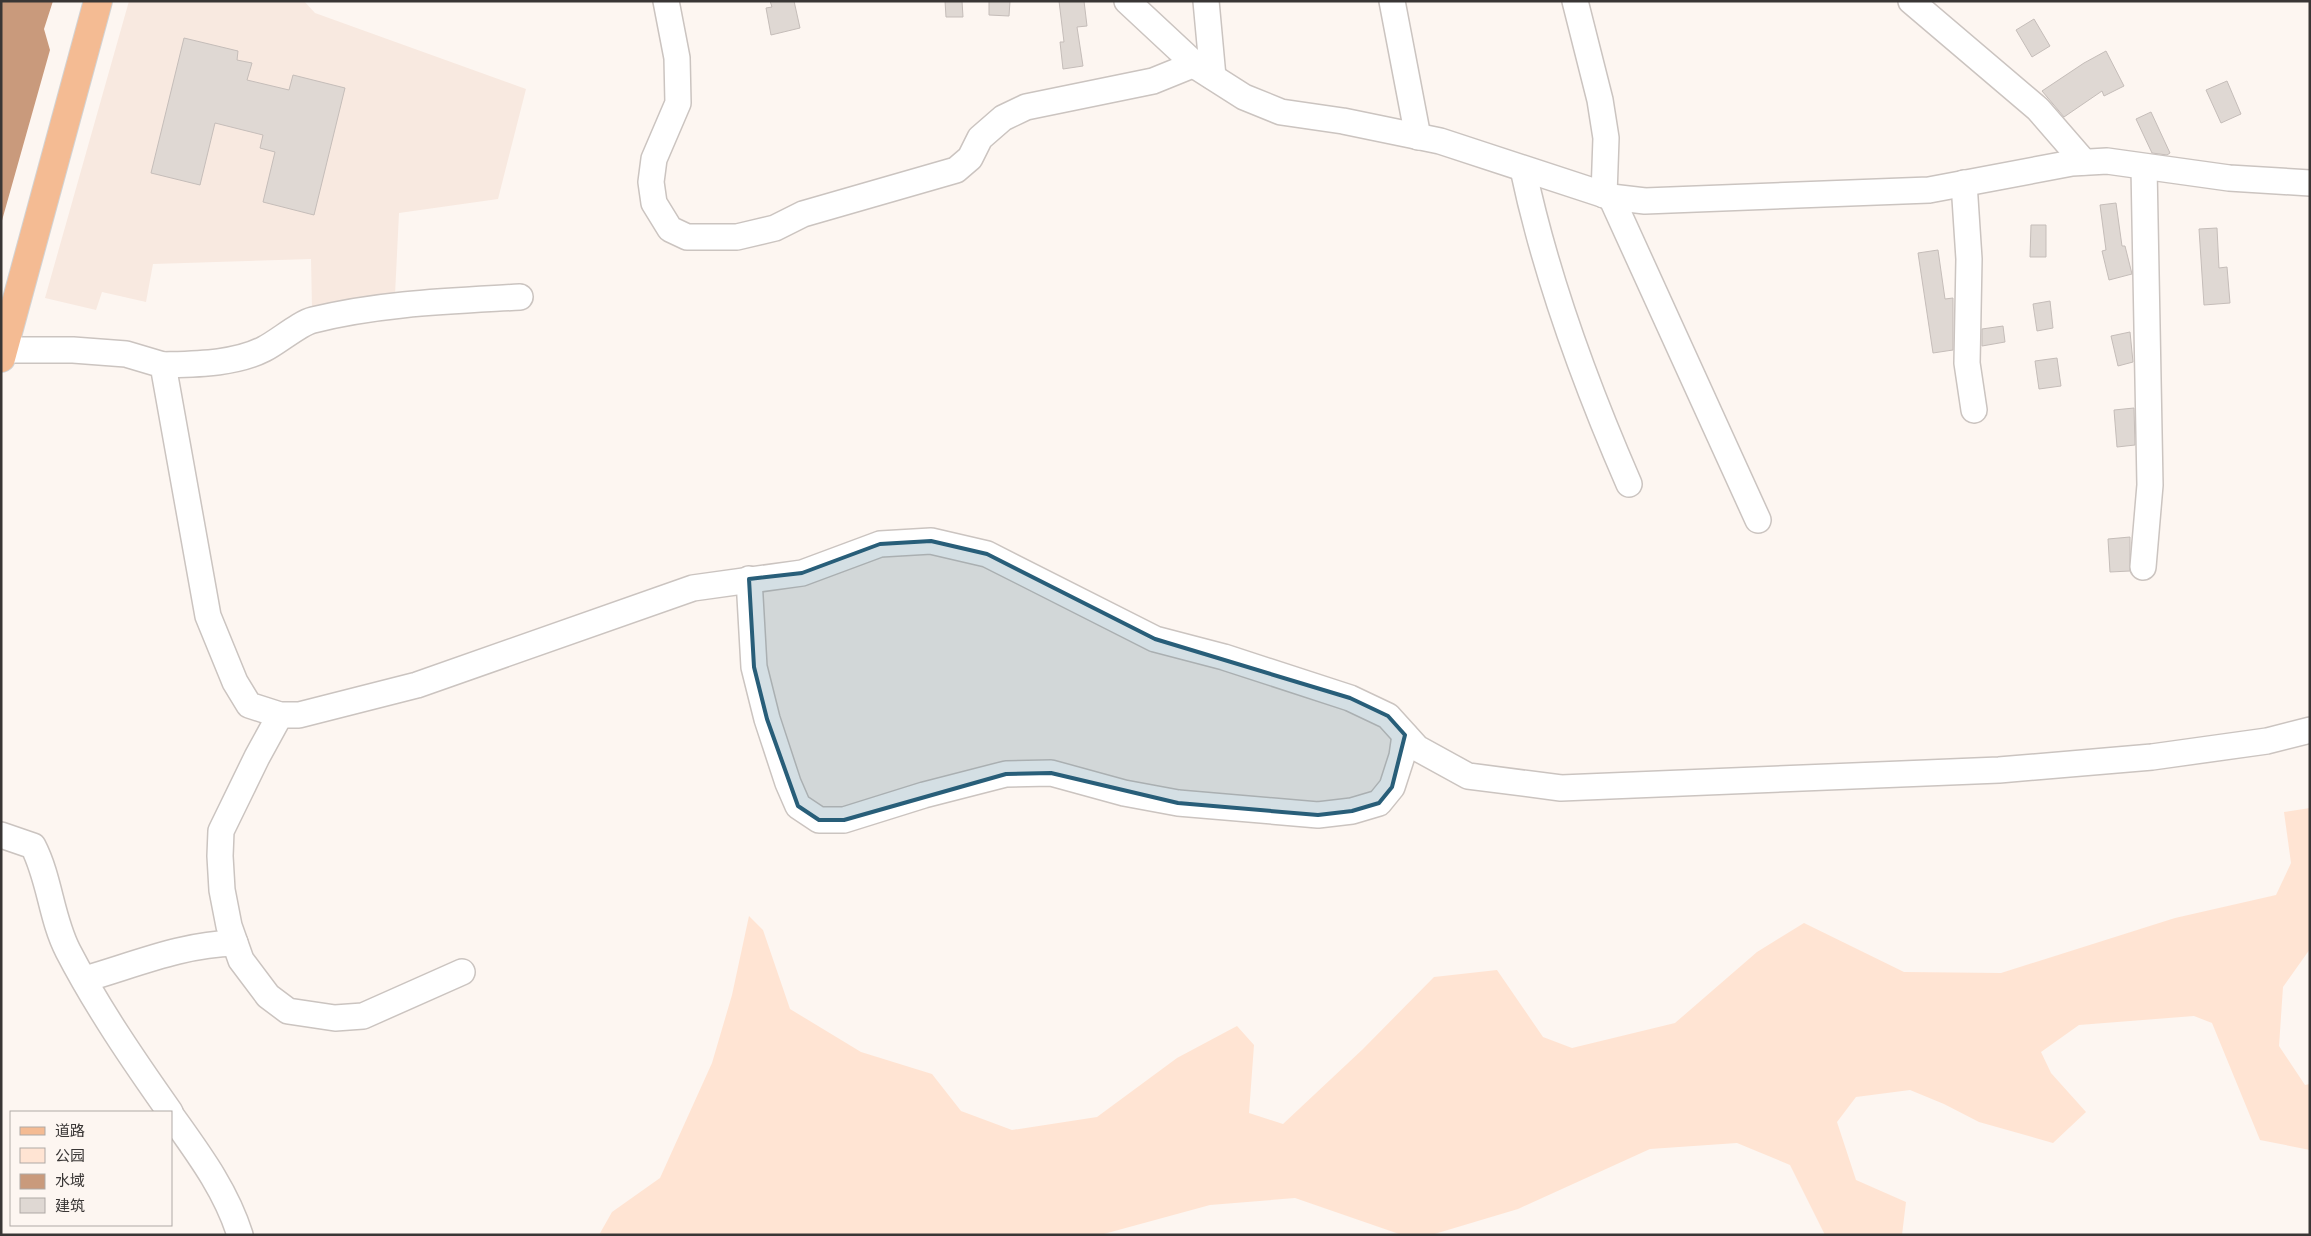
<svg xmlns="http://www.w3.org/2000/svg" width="2311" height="1236" viewBox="0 0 2311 1236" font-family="'Work Sans','Noto Sans SC',sans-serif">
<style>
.built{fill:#f8e9e0}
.green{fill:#ffe4d3}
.water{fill:#c99a7c}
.building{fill:#dfd8d3;stroke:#c5bdb9}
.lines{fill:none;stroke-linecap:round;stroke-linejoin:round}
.minor-casing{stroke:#cbc4c0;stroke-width:28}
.major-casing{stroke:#d3d3d3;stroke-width:30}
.minor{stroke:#fff;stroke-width:25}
.major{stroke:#f4bb93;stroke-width:28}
.marked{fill:#285e79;fill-opacity:0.2;stroke:#285e79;stroke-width:4;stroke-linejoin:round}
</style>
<rect width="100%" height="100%" fill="#fdf6f1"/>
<!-- built -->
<path class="built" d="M 129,1 L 304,1 L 315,13 L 526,89 L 498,199 L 399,213 L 395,295 L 312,308 L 311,259 L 153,264 L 146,302 L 102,292 L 96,310 L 45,298 Z"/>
<!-- green -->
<path class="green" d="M 2310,808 L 2310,949 L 2283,987 L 2279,1046 L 2305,1085 L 2310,1084 L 2310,1150 L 2260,1140 L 2212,1023 L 2194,1016 L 2079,1025 L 2041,1052 L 2051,1073 L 2086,1112 L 2053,1143 L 1979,1122 L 1944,1104 L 1910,1090 L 1856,1097 L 1837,1122 L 1856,1180 L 1906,1202 L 1902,1235 L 1825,1235 L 1790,1165 L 1737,1143 L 1650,1149 L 1518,1209 L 1431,1235 L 1402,1235 L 1295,1198 L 1210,1205 L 1100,1235 L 599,1235 L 612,1212 L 660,1178 L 712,1063 L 732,995 L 749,916 L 763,930 L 790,1009 L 861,1052 L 932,1074 L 961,1111 L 1012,1130 L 1097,1117 L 1177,1058 L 1237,1026 L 1254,1045 L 1249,1113 L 1283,1124 L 1363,1049 L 1434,977 L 1497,970 L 1543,1037 L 1572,1048 L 1675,1023 L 1757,952 L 1804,923 L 1904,972 L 2001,973 L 2175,918 L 2276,895 L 2291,863 L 2284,812 Z"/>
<!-- water -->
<path class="water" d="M 1,1 L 53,1 L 44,29 L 50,50 L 1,224 Z"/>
<!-- building -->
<g class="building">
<path d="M 770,1 L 794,1 L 800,28 L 771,35 L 766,8 L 772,7 Z"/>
<path d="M 945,1 L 962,1 L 963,17 L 946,17 Z"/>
<path d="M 989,1 L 1010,1 L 1009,16 L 989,15 Z"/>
<path d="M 1059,1 L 1084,1 L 1087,26 L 1077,27 L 1083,66 L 1063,69 L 1060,42 L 1064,42 Z"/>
<path d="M 2034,19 L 2050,46 L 2032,57 L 2016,30 Z"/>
<path d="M 184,38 L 238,51 L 237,60 L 252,63 L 247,80 L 289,90 L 293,75 L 345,88 L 314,215 L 263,202 L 275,152 L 260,148 L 263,135 L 215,123 L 200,185 L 151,173 Z"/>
<path d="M 2106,51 L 2124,86 L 2104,96 L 2102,91 L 2064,117 L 2042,91 L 2084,63 Z"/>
<path d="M 2227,81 L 2241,114 L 2221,123 L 2206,90 Z"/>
<path d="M 2151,112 L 2170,153 L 2167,155 L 2152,153 L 2136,119 Z"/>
<path d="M 2116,203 L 2122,246 L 2125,246 L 2132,274 L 2109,280 L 2102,251 L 2106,250 L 2100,205 Z"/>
<path d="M 2031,225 L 2046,225 L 2046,257 L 2030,257 Z"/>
<path d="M 2217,228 L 2219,268 L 2227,267 L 2230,303 L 2204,305 L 2199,229 Z"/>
<path d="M 1938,250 L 1945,299 L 1953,298 L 1953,350 L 1933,353 L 1918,253 Z"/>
<path d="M 2050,301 L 2053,328 L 2037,331 L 2033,304 Z"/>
<path d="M 2003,326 L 2005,342 L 1982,346 L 1982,329 Z"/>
<path d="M 2130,332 L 2133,362 L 2118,366 L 2111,336 Z"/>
<path d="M 2057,358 L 2061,386 L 2039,389 L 2035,361 Z"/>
<path d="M 2134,408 L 2135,445 L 2117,447 L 2114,410 Z"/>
<path d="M 2130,537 L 2130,571 L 2110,572 L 2108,539 Z"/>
</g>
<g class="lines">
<defs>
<g id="minor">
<path d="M 666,1 L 677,58 L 678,103 L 654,159 L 651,182 L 654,203 L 670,229 L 687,237 L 737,237 L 775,228 L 803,214 L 956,170 L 970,158 L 980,138 L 1003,118 L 1026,107 L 1153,81 L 1195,64"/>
<path d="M 1127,1 L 1200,69 L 1244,97 L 1281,112 L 1343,121 L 1440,141 L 1611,197 L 1645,201 L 1929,190 L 2072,163 L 2107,161 L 2229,178 L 2310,183"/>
<path d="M 1206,1 L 1213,77"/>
<path d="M 1392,1 L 1418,137"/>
<path d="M 1575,1 L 1600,100 L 1606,138 L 1604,195"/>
<path d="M 1911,1 L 2038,109 L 2084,162"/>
<path d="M 1523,169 C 1546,278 1585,383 1629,484"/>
<path d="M 1964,183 L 1969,259 L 1967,363 L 1974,410"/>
<path d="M 1611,197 L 1758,520"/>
<path d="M 3,350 L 73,350 L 126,354 L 163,365 L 208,616 L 235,682 L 249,705 L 280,715 L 299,715 L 417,685 L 693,588 L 802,573 L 880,544 L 931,541 L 987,554 L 1155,639 L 1224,657 L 1350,698 L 1388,716 L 1417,748 L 1468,776 L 1561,788 L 1999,770 L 2152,757 L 2267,741 L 2310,730"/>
<path d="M 163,365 C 195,364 235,364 264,349 C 278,342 300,323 313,320 C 381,303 451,301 520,297"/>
<path d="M 2143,567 L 2150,485 L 2144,167"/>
<path d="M 749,579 L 754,667 L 767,719 L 788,783 L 798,806 L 819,820 L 844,820 L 924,795 L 1006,774 L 1051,773 L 1124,793 L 1178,803 L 1318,815 L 1352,811 L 1379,803 L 1392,787 L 1402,756 L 1405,735"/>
<path d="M 280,715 L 257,757 L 221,831 L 220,856 L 222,890 L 229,926 L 241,960 L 268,996 L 288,1011 L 335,1018 L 363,1016 L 462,972"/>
<path d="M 1,835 L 33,846 C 50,879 51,918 68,951 C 97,1007 134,1061 170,1112"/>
<path d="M 85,979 C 134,965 183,944 235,943"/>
<path d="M 171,1115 C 198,1153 226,1190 240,1235"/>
</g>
<path id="major" d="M 1,358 L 98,1"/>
</defs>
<!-- minor casing -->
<use href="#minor" class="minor-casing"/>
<!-- major casing -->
<use href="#major" class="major-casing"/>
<!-- minor -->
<use href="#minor" class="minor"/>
<!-- major -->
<use href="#major" class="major"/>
</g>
<!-- marked area -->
<path class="marked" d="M 931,541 L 987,554 L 1155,639 L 1350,698 L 1388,716 L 1405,735 L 1392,787 L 1379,803 L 1352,811 L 1318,815 L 1178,803 L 1051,773 L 1006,774 L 844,820 L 819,820 L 798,806 L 767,719 L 754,667 L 749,579 L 802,573 L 880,544 Z"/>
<!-- border -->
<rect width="2311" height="1236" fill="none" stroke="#393635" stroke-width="5"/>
<!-- legend -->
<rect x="10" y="1111" width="162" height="115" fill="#fdf6f1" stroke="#afa9a6"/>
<rect x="20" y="1127" width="25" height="8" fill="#f4bb93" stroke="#afa9a6"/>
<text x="55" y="1136" font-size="15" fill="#393635">道路</text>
<rect x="20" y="1148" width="25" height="15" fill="#ffe4d3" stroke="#afa9a6"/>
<text x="55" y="1161" font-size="15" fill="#393635">公园</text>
<rect x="20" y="1174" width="25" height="15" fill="#c99a7c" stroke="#afa9a6"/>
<text x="55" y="1186" font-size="15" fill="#393635">水域</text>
<rect x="20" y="1198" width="25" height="15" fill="#dfd8d3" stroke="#afa9a6"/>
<text x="55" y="1211" font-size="15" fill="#393635">建筑</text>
</svg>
